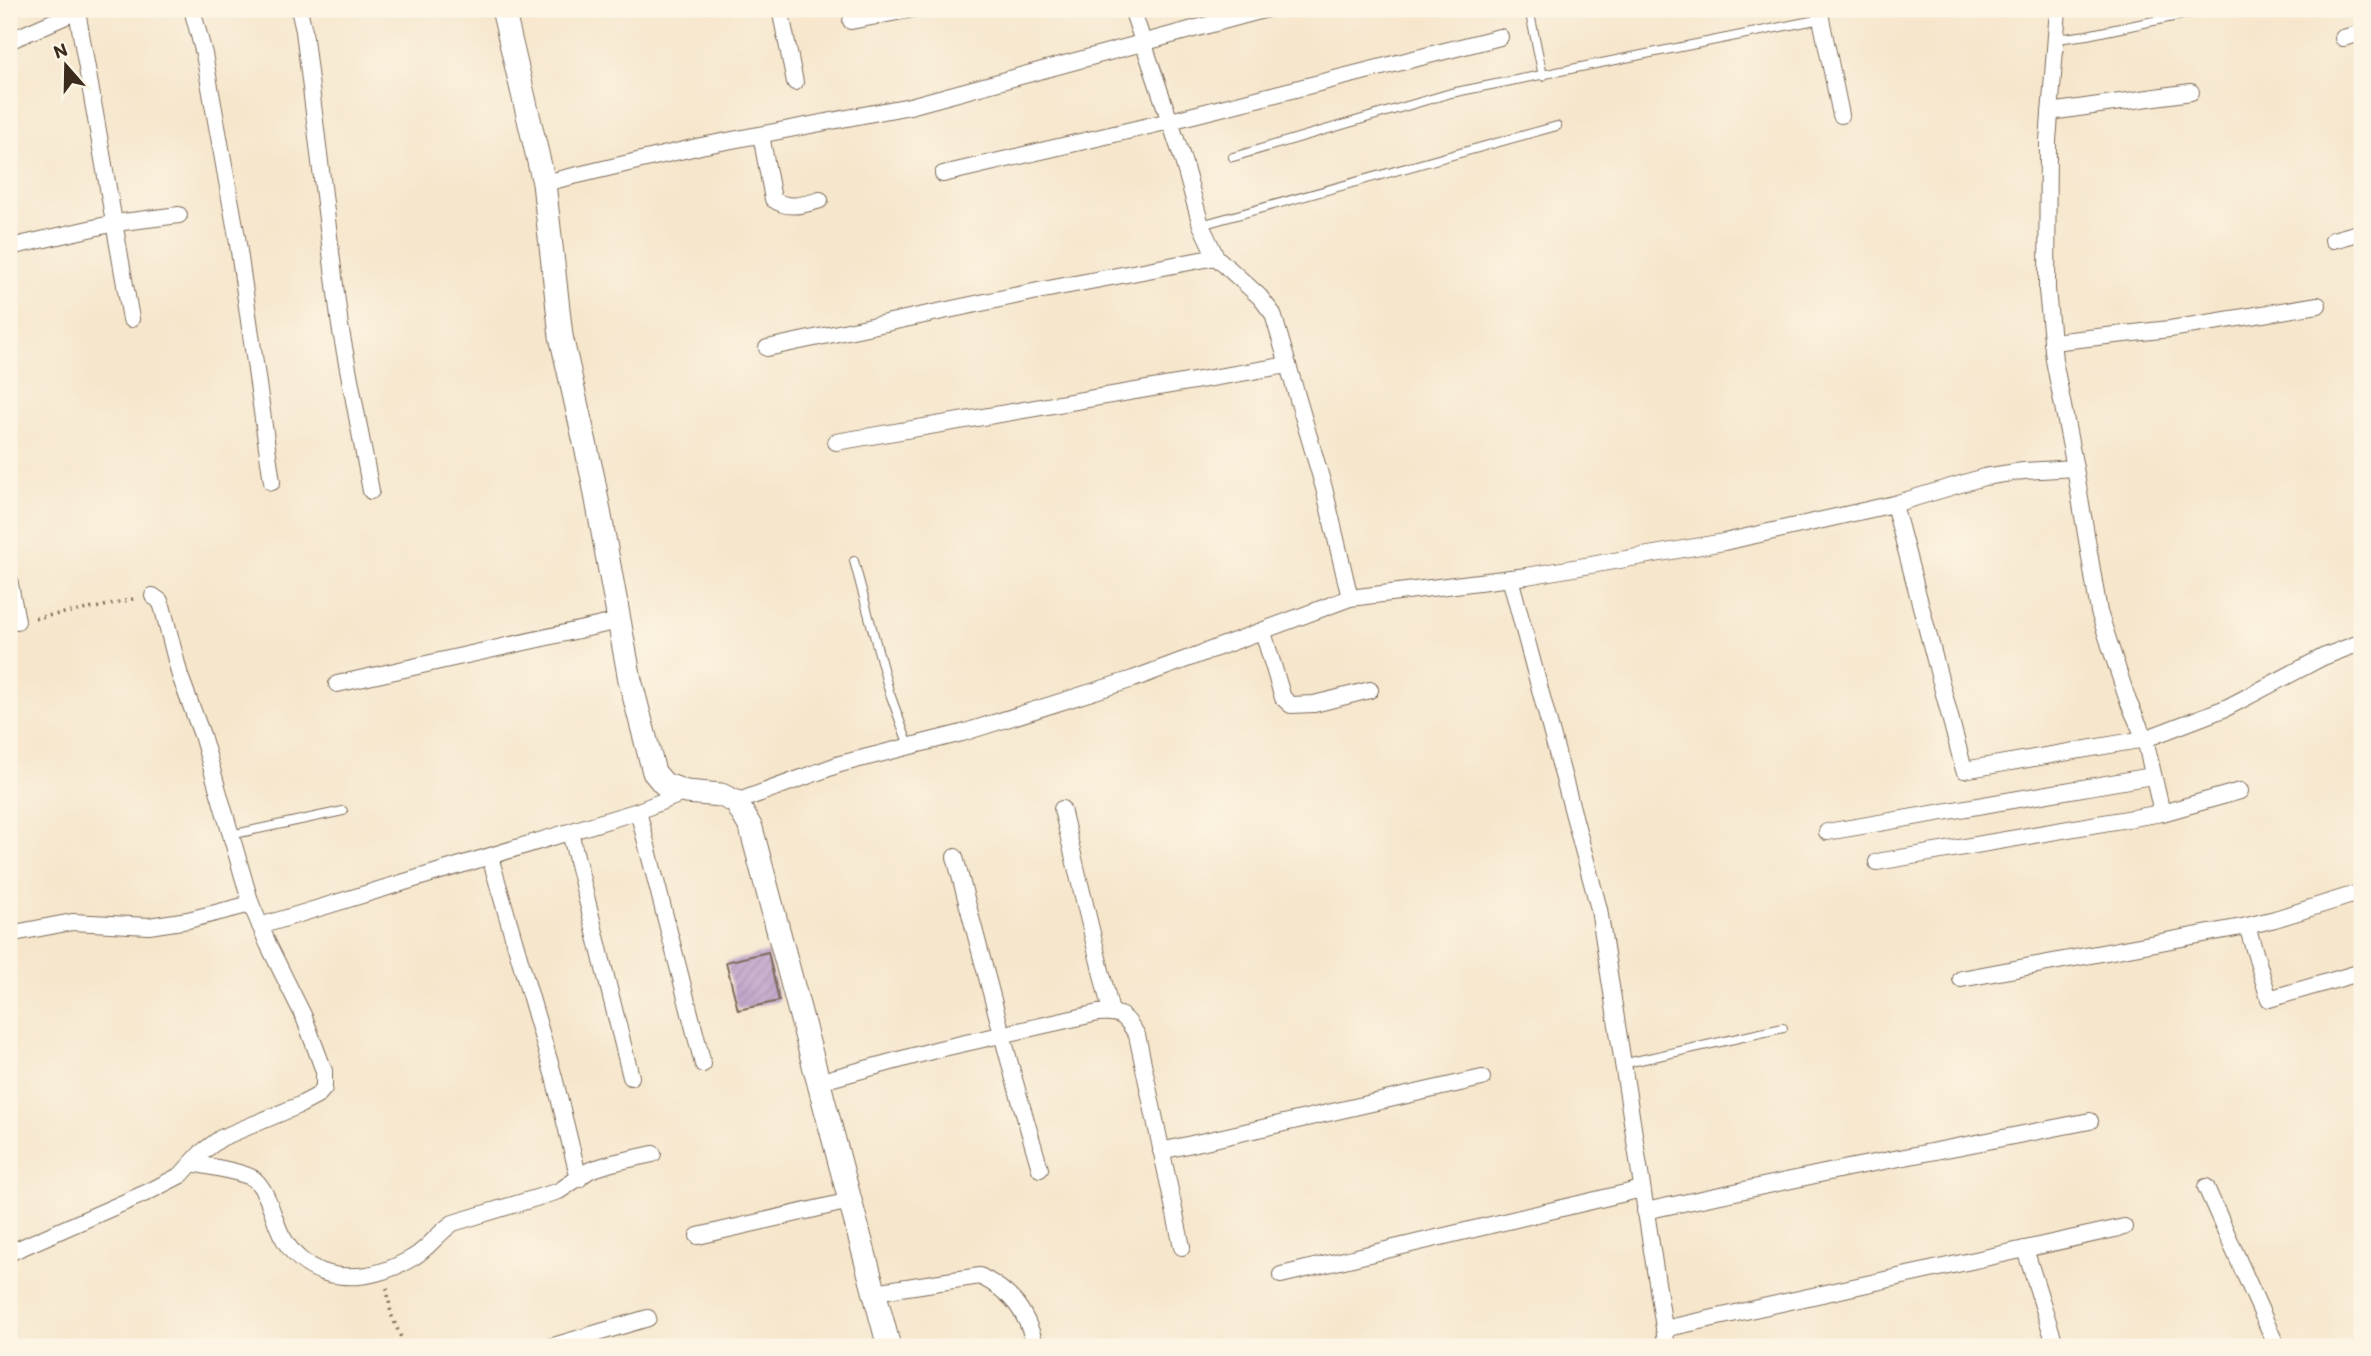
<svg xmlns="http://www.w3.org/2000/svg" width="2371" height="1356" viewBox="0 0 2371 1356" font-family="Itim,sans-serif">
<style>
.building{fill:url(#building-hatch)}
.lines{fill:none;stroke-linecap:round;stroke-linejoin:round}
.lane-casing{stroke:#7c6c5b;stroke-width:10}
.street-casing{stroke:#7c6c5b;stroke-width:18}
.secondary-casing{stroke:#7c6c5b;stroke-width:25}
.path{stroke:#7c6c5b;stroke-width:3.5;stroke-dasharray:2 5;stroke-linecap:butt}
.lane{stroke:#fff;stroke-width:8}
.street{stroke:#fff;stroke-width:16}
.secondary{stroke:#fff;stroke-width:23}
</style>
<defs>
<pattern id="building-hatch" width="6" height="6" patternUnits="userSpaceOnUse" patternTransform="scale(1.75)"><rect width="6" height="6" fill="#b799c8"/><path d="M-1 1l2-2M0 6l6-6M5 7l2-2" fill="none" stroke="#967da2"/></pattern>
</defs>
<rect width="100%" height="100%" fill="#fcf5e5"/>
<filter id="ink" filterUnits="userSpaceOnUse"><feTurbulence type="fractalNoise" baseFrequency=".0143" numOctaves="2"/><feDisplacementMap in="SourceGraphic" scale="14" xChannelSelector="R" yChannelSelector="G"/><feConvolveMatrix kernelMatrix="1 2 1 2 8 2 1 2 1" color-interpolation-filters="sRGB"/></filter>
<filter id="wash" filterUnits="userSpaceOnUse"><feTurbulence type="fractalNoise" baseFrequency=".00686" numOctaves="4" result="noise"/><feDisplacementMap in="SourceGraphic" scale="28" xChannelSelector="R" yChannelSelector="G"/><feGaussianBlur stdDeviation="1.57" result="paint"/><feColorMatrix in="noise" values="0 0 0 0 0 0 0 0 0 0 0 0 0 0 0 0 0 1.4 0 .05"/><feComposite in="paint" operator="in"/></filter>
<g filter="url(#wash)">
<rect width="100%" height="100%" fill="#f6e6cc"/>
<g id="blocks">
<!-- building -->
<path class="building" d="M 768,952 L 779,1001 L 738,1010 L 726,962 Z"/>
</g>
</g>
<g filter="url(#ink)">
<use href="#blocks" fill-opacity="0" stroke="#7c6c5b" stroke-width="2"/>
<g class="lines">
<defs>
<g id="lane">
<path d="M 1529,9 L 1543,76"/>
<path d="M 2057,39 L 2087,35 L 2206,10"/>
<path d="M 1233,157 L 1451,93 L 1821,19"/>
<path d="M 1201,225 L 1557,126"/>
<path d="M 854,561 L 889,691 L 909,746"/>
<path d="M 230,835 L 343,811"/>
<path d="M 1622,1064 L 1783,1028"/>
<path d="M 1643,1347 L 1666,1340"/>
</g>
<g id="street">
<path d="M 192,9 L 204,54 L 237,237 L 272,482"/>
<path d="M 299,9 L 304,31 L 340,326 L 371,491"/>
<path d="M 780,9 L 795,82"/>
<path d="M 1819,9 L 1841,115"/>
<path d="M 2058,9 L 2048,141 L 2047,290 L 2054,360 L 2075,468 L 2099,612 L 2128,701 L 2145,739 L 2226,708 L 2323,657 L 2362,642"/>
<path d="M 77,11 L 131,319"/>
<path d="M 851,21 L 913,9"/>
<path d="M 2343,38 L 2362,33"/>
<path d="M 9,41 L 82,9"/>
<path d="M 2050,112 L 2191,92"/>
<path d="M 761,135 L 773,199 C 788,210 803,205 820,200"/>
<path d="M 943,174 L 1170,121 L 1500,37"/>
<path d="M 544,183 L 701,146 L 910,106 L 1267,9"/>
<path d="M 2333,240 L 2362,232"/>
<path d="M 19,245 L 115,223 L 179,215"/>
<path d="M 2052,342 L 2170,329 L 2318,305"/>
<path d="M 767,348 L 1038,291 L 1216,257"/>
<path d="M 836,442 L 1288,365"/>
<path d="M 1894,504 L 1984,477 L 2023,471 L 2075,468"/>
<path d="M 1510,578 L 1599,909 L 1667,1347"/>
<path d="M 9,579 L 17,621"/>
<path d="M 1350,598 L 1527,576 L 1724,542 L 1894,504 L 1964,770 L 2145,739 L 2162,813"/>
<path d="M 1263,632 L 1283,698 L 1291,705 L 1314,704 L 1370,690"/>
<path d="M 337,684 L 619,621"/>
<path d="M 736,802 L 840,764 L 962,733 L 1133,679 L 1350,598 L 1324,488 L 1273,314 L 1260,297 L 1216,257 L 1201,225 L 1182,157 L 1132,9"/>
<path d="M 1062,809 L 1111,1012"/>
<path d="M 638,811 L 703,1064"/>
<path d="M 570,832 L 631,1077"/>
<path d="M 1827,832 L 2152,776"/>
<path d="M 490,857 L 554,1077 L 579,1179"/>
<path d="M 955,857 L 1014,1079 L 1040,1169"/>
<path d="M 1877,862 L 2162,813 L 2240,791"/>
<path d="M 260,926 L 638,811 L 686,792"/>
<path d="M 2247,926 L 2269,999 L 2362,972"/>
<path d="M 9,934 L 72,922 L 149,926 L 188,920 L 251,904"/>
<path d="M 1961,979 L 2247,926 L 2275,919 L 2362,892"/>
<path d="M 818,1082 L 939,1049 L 1098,1013 C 1122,1011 1125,1016 1137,1035 L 1182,1247"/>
<path d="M 1161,1151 L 1482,1078"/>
<path d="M 192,1163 C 205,1166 245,1172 254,1179 C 269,1192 273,1219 282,1236 C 309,1287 368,1284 412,1258 C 427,1250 438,1233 453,1223 L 559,1191 L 590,1170 L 612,1163 L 653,1154"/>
<path d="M 2206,1187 L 2277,1347"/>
<path d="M 1645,1211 L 1848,1168 L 2090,1121"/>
<path d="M 698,1236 L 850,1201"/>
<path d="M 2025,1249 L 2056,1347"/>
<path d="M 9,1253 L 148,1192 L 181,1175 L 201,1153 L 221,1138 L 300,1105 L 317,1096 L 324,1088 L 324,1071 L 304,1017 L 268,944 L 251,904 L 202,735 L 180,676 L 163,609 L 160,601 L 153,596"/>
<path d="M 1281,1275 L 1642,1189"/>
<path d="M 874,1292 L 980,1276 C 1013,1293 1026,1311 1036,1347"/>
<path d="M 1664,1329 L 2124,1227"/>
<path d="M 550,1347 L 648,1318"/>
</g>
<path id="secondary" d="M 503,9 L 544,183 L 561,336 L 593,478 L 630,680 L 654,772 L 664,784 L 686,792 L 721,795 L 736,802 L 751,828 L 889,1347"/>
</defs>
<!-- lane casing -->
<use href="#lane" class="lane-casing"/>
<!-- street casing -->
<use href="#street" class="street-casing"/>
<!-- secondary casing -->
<use href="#secondary" class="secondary-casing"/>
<!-- path -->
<g class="path">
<path d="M 35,618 L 100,607 L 137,598"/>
<path d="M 387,1288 L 391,1314 L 405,1347"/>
</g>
<!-- lane -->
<use href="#lane" class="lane"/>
<!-- street -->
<use href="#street" class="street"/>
<!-- secondary -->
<use href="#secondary" class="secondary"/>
</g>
</g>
<!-- margin -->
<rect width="2371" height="1356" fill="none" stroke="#fcf5e5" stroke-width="35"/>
<!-- north arrow -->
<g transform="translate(66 66) rotate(340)" stroke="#fcf5e5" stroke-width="5" paint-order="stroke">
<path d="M0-5L12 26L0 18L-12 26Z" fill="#3b2a1e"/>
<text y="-10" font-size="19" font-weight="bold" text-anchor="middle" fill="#3b2a1e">N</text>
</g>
</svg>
